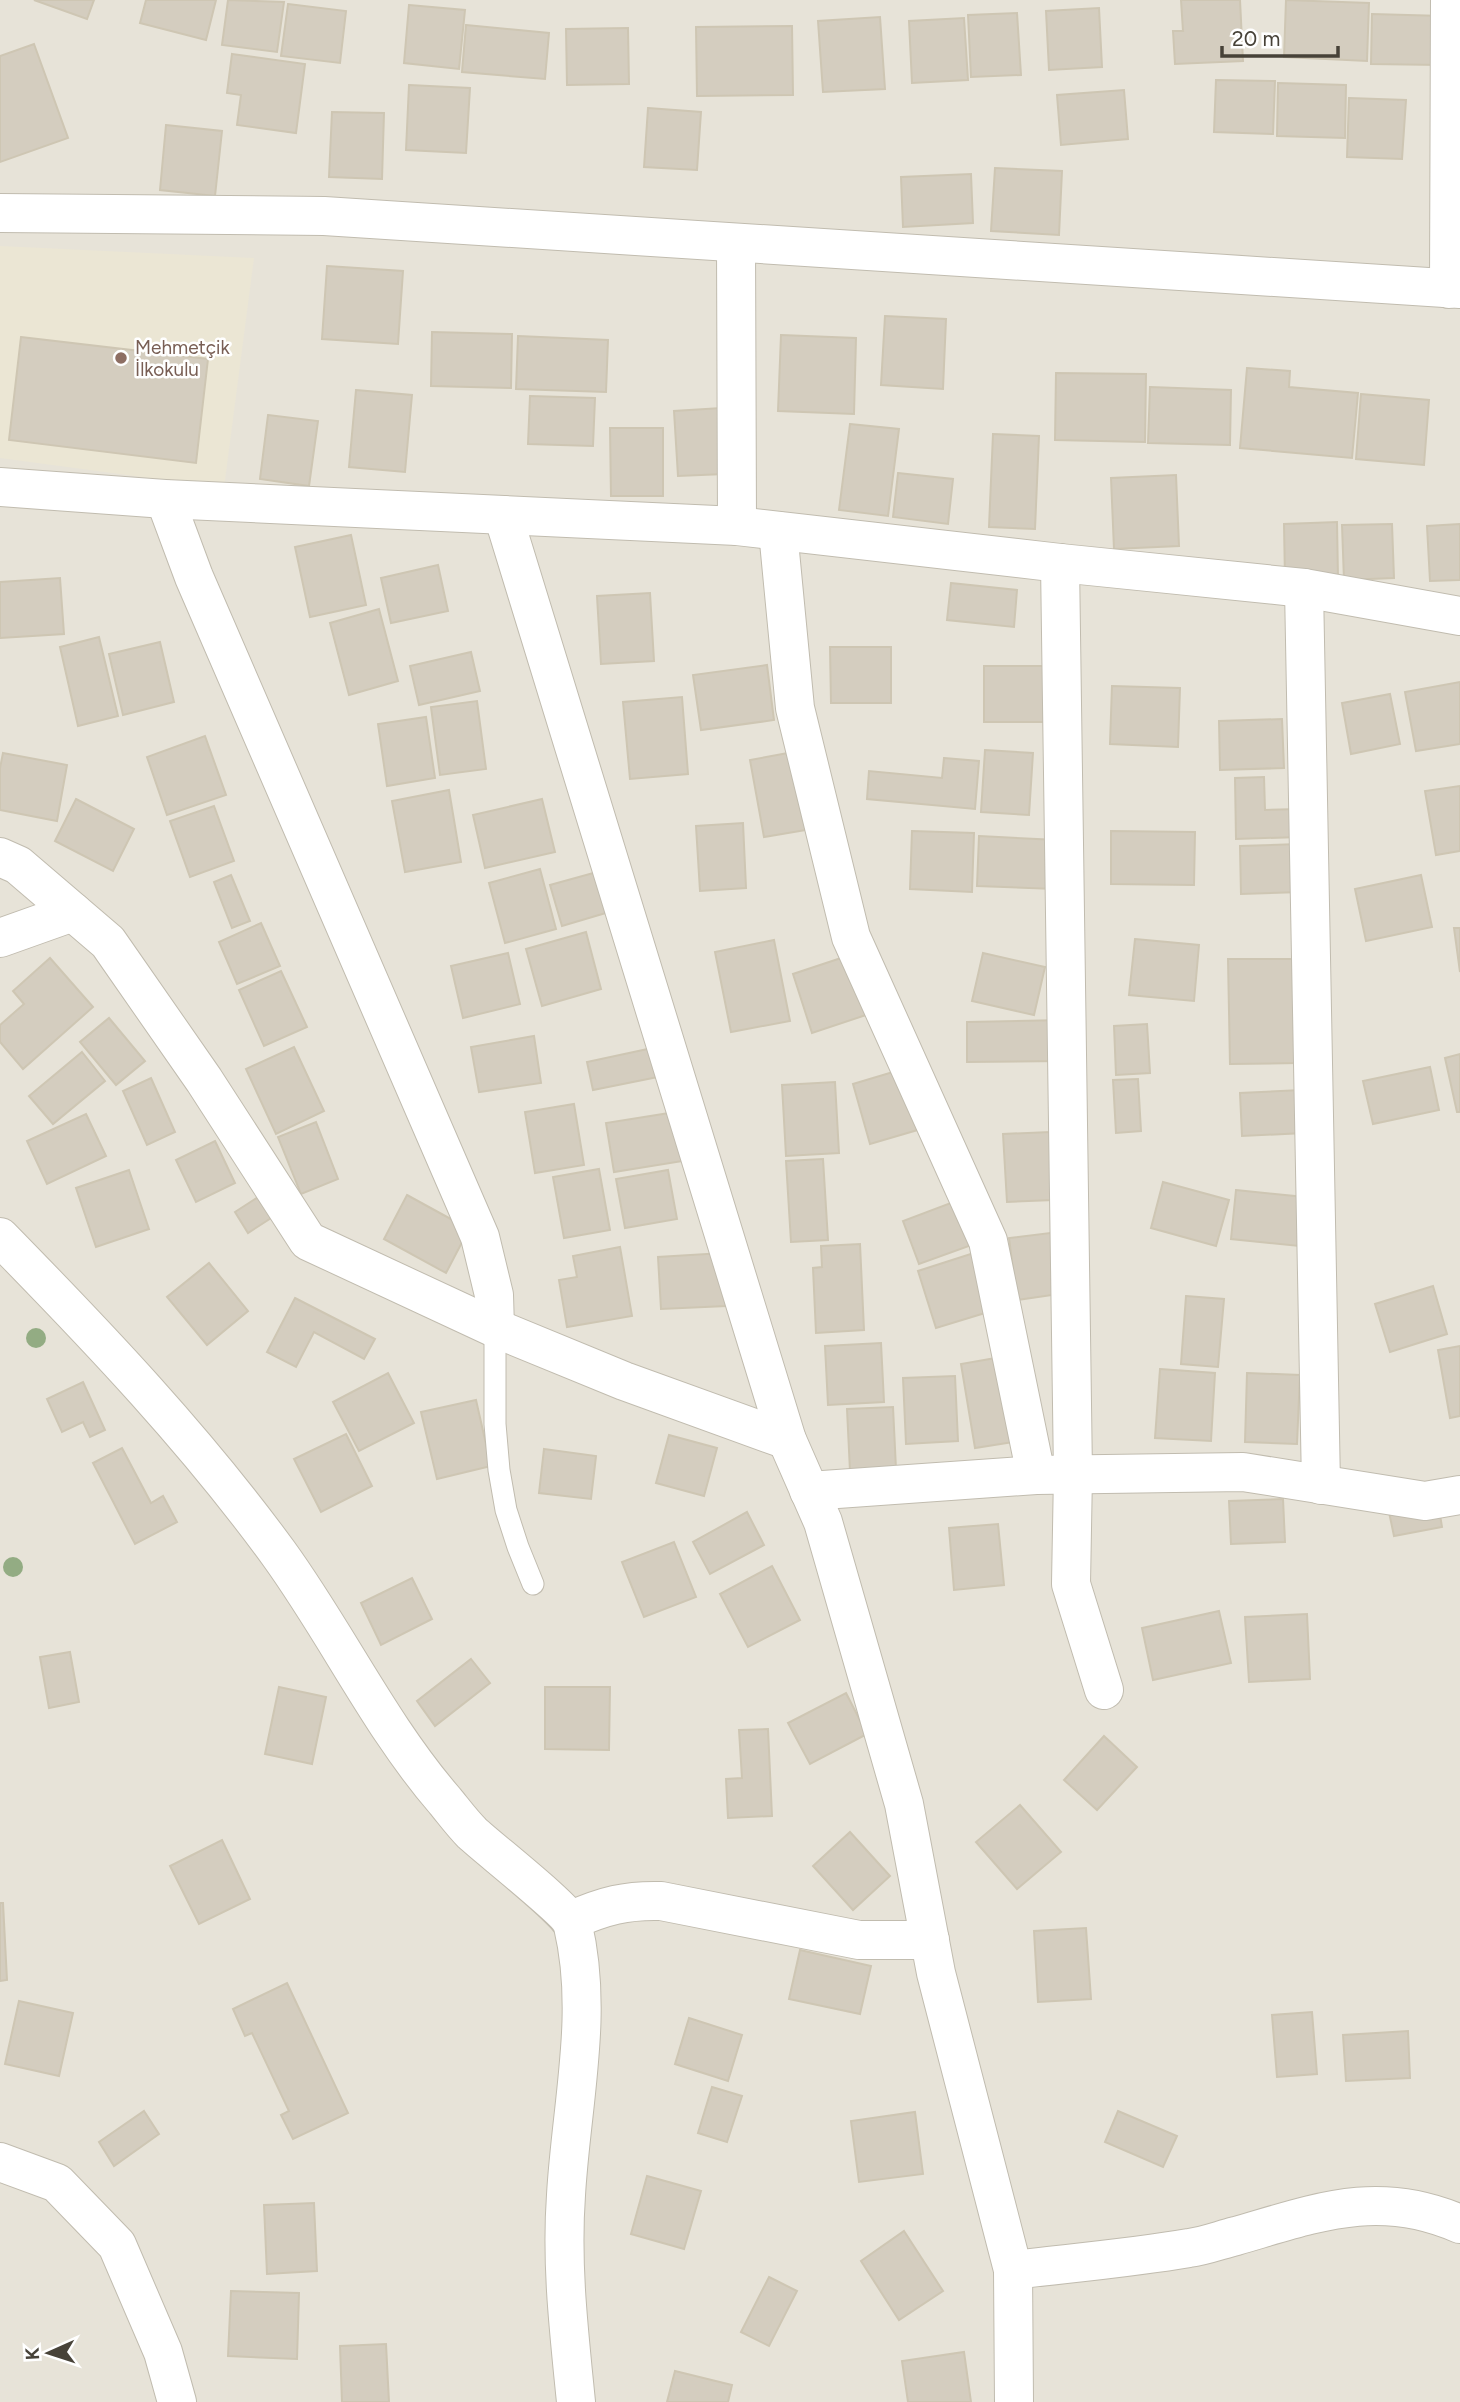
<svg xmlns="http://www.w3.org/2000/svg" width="1460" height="2402" viewBox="0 0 1460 2402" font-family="Figtree,sans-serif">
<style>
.residential{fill:#e7e3d8}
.education{fill:#ebe6d4}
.building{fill:#d4cdbf;stroke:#cec6b3;stroke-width:2}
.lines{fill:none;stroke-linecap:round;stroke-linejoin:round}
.lane-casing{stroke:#c1bcaf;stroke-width:23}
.street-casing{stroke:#c1bcaf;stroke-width:40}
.lane{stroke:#fff;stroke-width:21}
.street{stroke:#fff;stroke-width:38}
.tree{fill:#93ac83}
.education-dot{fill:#8d6e63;stroke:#fff;stroke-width:2.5}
.labels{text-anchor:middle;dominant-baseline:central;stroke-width:5;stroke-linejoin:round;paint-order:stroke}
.education-label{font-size:19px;fill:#785e54;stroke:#fff;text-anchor:start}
</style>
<rect width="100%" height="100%" fill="#f3f1e9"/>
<!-- residential -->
<rect class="residential" x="0" y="0" width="1460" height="2402"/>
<!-- education -->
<path class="education" d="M 0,246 L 254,258 L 224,488 L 0,458 Z"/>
<!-- building -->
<g class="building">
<path d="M 34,0 L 94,0 L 87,19 Z"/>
<path d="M 146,0 L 216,0 L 206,40 L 140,23 Z"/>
<path d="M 228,0 L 284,2 L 277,52 L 222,45 Z"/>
<path d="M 1181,0 L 1240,0 L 1243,61 L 1175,64 L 1173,31 L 1183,31 Z"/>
<path d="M 1286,0 L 1369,3 L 1367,61 L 1284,57 Z"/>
<path d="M 288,4 L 346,11 L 340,63 L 281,56 Z"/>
<path d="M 409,5 L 465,10 L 459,69 L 404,63 Z"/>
<path d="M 1099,8 L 1102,67 L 1049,70 L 1046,11 Z"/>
<path d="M 1017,13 L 1021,75 L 971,77 L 968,15 Z"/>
<path d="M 1372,14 L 1443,16 L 1441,65 L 1371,64 Z"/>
<path d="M 880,17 L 885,89 L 823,92 L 818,21 Z"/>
<path d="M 964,18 L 968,80 L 912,83 L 909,21 Z"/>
<path d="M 466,25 L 549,33 L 545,79 L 462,72 Z"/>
<path d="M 792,26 L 793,95 L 697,96 L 696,27 Z"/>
<path d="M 628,28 L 629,84 L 567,85 L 566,29 Z"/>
<path d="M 34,44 L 68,138 L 0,162 L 0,56 Z"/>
<path d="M 232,54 L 305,64 L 296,133 L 237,125 L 241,95 L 227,93 Z"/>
<path d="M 1216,80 L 1275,81 L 1273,134 L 1214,132 Z"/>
<path d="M 1278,83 L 1346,85 L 1345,138 L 1277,136 Z"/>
<path d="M 409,85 L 470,88 L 466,153 L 406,150 Z"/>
<path d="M 1124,90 L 1128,139 L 1061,145 L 1057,95 Z"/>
<path d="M 1349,98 L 1406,100 L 1402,159 L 1347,157 Z"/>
<path d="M 648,108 L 701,112 L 697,170 L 644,167 Z"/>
<path d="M 332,112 L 384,113 L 382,179 L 329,177 Z"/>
<path d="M 166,125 L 222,131 L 215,196 L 160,190 Z"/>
<path d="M 995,168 L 1062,171 L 1059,235 L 991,231 Z"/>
<path d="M 971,174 L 973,223 L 903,227 L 901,177 Z"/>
<path d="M 327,266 L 403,271 L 398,344 L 322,339 Z"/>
<path d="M 885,316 L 946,319 L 943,389 L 881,385 Z"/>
<path d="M 432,332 L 512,334 L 511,388 L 431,386 Z"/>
<path d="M 781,335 L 856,338 L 854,414 L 778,411 Z"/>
<path d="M 518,336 L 608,340 L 606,392 L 516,389 Z"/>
<path d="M 21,337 L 208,359 L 196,463 L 9,440 Z"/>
<path d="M 1247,368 L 1290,371 L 1289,387 L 1358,393 L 1352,458 L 1240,448 Z"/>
<path d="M 1056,373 L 1146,374 L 1145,442 L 1055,440 Z"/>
<path d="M 1150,387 L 1231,390 L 1230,445 L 1148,443 Z"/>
<path d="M 356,390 L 412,395 L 405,472 L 349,467 Z"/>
<path d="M 1361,394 L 1429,400 L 1424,465 L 1356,459 Z"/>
<path d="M 530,396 L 595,398 L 593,446 L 528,444 Z"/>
<path d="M 721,408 L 724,474 L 678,476 L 674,411 Z"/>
<path d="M 268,415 L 318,421 L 309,486 L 260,479 Z"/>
<path d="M 850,424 L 899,429 L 888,516 L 839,510 Z"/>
<path d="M 610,428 L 663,428 L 663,496 L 611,496 Z"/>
<path d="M 993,434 L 1039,436 L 1035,529 L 989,527 Z"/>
<path d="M 898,473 L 953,479 L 948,524 L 893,517 Z"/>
<path d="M 1176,475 L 1179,546 L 1114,549 L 1111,478 Z"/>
<path d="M 1337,522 L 1338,578 L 1285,580 L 1284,524 Z"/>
<path d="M 1392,524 L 1394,578 L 1344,580 L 1342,525 Z"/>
<path d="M 1460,524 L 1460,580 L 1430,581 L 1427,526 Z"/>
<path d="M 351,535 L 366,605 L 310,617 L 295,547 Z"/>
<path d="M 438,565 L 448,611 L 391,623 L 381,578 Z"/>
<path d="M 60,578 L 64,634 L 0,638 L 0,582 Z"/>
<path d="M 951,583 L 1017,590 L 1014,627 L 947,620 Z"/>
<path d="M 650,593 L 654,661 L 601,664 L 597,596 Z"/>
<path d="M 379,609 L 398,681 L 349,695 L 330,623 Z"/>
<path d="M 99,637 L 118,716 L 78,726 L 60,647 Z"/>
<path d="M 160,642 L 174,702 L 123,715 L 109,654 Z"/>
<path d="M 830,647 L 891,647 L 891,703 L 831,703 Z"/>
<path d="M 471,652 L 480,691 L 419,705 L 410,666 Z"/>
<path d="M 767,665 L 774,720 L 701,730 L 693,675 Z"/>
<rect x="984" y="666" width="65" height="56"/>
<path d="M 1460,682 L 1460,744 L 1416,751 L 1405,692 Z"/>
<path d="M 1112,686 L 1180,688 L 1178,747 L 1110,744 Z"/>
<path d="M 1390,694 L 1400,744 L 1351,754 L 1342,703 Z"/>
<path d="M 682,697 L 688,774 L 630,779 L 623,702 Z"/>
<path d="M 477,701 L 486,769 L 440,775 L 431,707 Z"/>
<path d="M 426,717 L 435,778 L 387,786 L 378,724 Z"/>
<path d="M 1282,719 L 1284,768 L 1220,770 L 1219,721 Z"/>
<path d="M 205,736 L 226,795 L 167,815 L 147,757 Z"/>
<path d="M 985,750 L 1033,753 L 1029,815 L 981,812 Z"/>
<path d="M 799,751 L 812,829 L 764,837 L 750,760 Z"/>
<path d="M 3,753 L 67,765 L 57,821 L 0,810 L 0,768 Z"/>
<path d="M 944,758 L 979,761 L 975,809 L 867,799 L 869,771 L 942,778 Z"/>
<path d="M 1264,777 L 1265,810 L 1299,809 L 1299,837 L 1236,839 L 1235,778 Z"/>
<path d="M 1460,786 L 1460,851 L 1436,855 L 1425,791 Z"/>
<path d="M 449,790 L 461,862 L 405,872 L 392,801 Z"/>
<path d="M 76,799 L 134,829 L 113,871 L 55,841 Z"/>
<path d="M 542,799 L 555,852 L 485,868 L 473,815 Z"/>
<path d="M 214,806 L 234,861 L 190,877 L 170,821 Z"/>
<path d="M 743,823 L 746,888 L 700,891 L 696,826 Z"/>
<path d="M 912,831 L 974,833 L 972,892 L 910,889 Z"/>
<path d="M 1111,831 L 1195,832 L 1194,885 L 1111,884 Z"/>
<path d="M 979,836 L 1057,840 L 1054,889 L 977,886 Z"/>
<path d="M 1299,844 L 1300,892 L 1241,894 L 1240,846 Z"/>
<path d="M 540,869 L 556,929 L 505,943 L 489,883 Z"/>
<path d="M 597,872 L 609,912 L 562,926 L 550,885 Z"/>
<path d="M 231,875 L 250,921 L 232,928 L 214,882 Z"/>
<path d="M 1421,875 L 1432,927 L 1366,941 L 1355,889 Z"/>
<path d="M 261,923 L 280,966 L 237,984 L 219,942 Z"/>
<path d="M 1454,928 L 1460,928 L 1460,972 Z"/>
<path d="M 586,932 L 601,989 L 542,1006 L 526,949 Z"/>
<path d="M 1135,939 L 1199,945 L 1194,1001 L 1129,995 Z"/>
<path d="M 774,940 L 790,1021 L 731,1032 L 715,952 Z"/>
<path d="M 508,953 L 520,1004 L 463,1018 L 451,966 Z"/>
<path d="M 983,953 L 1045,967 L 1034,1015 L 972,1001 Z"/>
<path d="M 850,955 L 869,1014 L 812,1033 L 793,974 Z"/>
<path d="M 50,958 L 93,1007 L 23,1069 L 0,1042 L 0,1025 L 24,1004 L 13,991 Z"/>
<path d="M 1228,959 L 1296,959 L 1298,1063 L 1230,1064 Z"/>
<path d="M 281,971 L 307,1027 L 264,1046 L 239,990 Z"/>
<path d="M 109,1018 L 145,1061 L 116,1085 L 80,1042 Z"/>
<path d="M 1064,1020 L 1064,1061 L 967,1062 L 967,1022 Z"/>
<path d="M 1147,1024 L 1150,1073 L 1116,1075 L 1114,1026 Z"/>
<path d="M 534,1036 L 541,1083 L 479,1092 L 471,1047 Z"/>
<path d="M 294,1047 L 324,1111 L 276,1134 L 246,1069 Z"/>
<path d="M 657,1047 L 663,1076 L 593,1090 L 587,1062 Z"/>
<path d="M 82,1052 L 105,1081 L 53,1124 L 29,1096 Z"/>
<path d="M 1460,1054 L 1460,1112 L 1457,1112 L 1445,1058 Z"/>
<path d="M 1430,1067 L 1439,1110 L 1373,1124 L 1363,1081 Z"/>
<path d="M 903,1069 L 921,1129 L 870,1144 L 853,1084 Z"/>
<path d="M 151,1078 L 175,1132 L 147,1145 L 123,1091 Z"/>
<path d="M 1138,1079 L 1141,1131 L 1116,1133 L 1113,1080 Z"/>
<path d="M 835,1082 L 839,1153 L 786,1156 L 782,1085 Z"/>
<path d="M 1301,1090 L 1304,1133 L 1242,1136 L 1240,1093 Z"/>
<path d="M 574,1104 L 584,1165 L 535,1173 L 525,1112 Z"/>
<path d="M 682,1111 L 689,1160 L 614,1172 L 606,1123 Z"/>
<path d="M 86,1114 L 106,1156 L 47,1184 L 27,1141 Z"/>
<path d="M 316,1122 L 338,1179 L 301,1194 L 278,1137 Z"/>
<path d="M 1050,1132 L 1053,1200 L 1007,1202 L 1003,1134 Z"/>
<path d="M 215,1141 L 235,1183 L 196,1202 L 176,1160 Z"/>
<path d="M 823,1159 L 828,1240 L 791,1242 L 786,1161 Z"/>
<path d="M 599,1169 L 610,1230 L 564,1238 L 553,1177 Z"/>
<path d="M 129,1170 L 149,1229 L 96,1247 L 76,1188 Z"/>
<path d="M 668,1170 L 677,1219 L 625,1228 L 616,1179 Z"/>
<path d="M 1163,1182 L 1229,1200 L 1216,1246 L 1151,1228 Z"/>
<path d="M 269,1190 L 282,1211 L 248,1233 L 235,1212 Z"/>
<path d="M 1236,1190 L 1304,1197 L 1299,1246 L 1231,1239 Z"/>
<path d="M 407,1195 L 469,1229 L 446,1273 L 384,1239 Z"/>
<path d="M 964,1198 L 980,1242 L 919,1264 L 903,1221 Z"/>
<path d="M 1058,1232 L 1066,1293 L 1017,1300 L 1009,1238 Z"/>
<path d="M 860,1244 L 864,1330 L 816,1333 L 813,1268 L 822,1267 L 821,1246 Z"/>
<path d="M 620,1247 L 632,1316 L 567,1327 L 559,1280 L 577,1277 L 573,1256 Z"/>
<path d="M 980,1251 L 998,1309 L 936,1328 L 918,1271 Z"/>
<path d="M 723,1253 L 726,1306 L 661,1309 L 658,1257 Z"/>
<path d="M 209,1263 L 248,1311 L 207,1345 L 167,1297 Z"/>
<path d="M 1433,1286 L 1447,1334 L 1390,1352 L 1375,1304 Z"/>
<path d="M 1186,1296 L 1224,1299 L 1218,1367 L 1181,1364 Z"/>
<path d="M 295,1298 L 375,1339 L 364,1359 L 314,1332 L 296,1367 L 267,1352 Z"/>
<path d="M 881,1343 L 884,1402 L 828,1405 L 825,1346 Z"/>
<path d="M 1460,1346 L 1460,1416 L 1450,1418 L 1438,1350 Z"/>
<path d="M 1007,1356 L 1020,1441 L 975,1448 L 961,1364 Z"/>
<path d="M 1160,1369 L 1215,1373 L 1211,1441 L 1155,1438 Z"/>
<path d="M 388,1373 L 414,1423 L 359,1451 L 333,1402 Z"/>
<path d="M 1247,1373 L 1300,1375 L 1297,1444 L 1245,1442 Z"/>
<path d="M 955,1376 L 958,1441 L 906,1444 L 903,1378 Z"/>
<path d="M 83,1382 L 105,1430 L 90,1437 L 83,1422 L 62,1432 L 47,1399 Z"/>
<path d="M 476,1400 L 491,1466 L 437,1479 L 421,1412 Z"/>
<path d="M 893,1407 L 896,1469 L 850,1471 L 847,1409 Z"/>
<path d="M 346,1434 L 372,1486 L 321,1512 L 294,1459 Z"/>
<path d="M 669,1435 L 717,1448 L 704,1496 L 656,1483 Z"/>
<path d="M 122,1448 L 151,1503 L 163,1496 L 177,1522 L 135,1544 L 93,1463 Z"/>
<path d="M 544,1449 L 596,1456 L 591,1499 L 539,1493 Z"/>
<path d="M 1283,1499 L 1285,1542 L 1231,1544 L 1229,1501 Z"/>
<path d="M 1438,1503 L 1442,1527 L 1394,1536 L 1389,1512 Z"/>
<path d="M 747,1512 L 764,1545 L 710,1574 L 693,1542 Z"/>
<path d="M 998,1524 L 1004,1585 L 954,1590 L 949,1528 Z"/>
<path d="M 674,1542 L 696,1597 L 644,1617 L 622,1562 Z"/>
<path d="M 772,1566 L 800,1620 L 748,1647 L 720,1594 Z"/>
<path d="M 412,1578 L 432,1619 L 381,1645 L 361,1603 Z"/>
<path d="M 1219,1611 L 1231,1663 L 1153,1680 L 1142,1628 Z"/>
<path d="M 1307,1614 L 1310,1679 L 1249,1682 L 1245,1617 Z"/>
<path d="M 70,1652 L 79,1702 L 49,1708 L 40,1657 Z"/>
<path d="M 471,1659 L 490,1683 L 435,1726 L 417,1701 Z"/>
<path d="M 279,1687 L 326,1697 L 312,1764 L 265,1754 Z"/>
<path d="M 545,1687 L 610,1687 L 609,1750 L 545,1749 Z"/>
<path d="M 846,1693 L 867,1734 L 810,1764 L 788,1723 Z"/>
<path d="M 768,1729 L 772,1816 L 728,1818 L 726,1779 L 742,1778 L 739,1730 Z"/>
<path d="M 1104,1736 L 1137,1767 L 1097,1810 L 1064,1780 Z"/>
<path d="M 1020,1805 L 1061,1852 L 1017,1889 L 976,1842 Z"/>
<path d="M 850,1832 L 890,1876 L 853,1910 L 813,1866 Z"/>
<path d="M 222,1840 L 250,1899 L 199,1924 L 170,1866 Z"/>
<path d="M 0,1903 L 3,1903 L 7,1980 L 0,1981 Z"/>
<path d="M 1086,1928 L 1091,1999 L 1038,2002 L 1034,1931 Z"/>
<path d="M 800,1950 L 871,1966 L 860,2014 L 789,1999 Z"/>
<path d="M 287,1983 L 348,2113 L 293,2139 L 281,2115 L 289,2111 L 252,2033 L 245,2036 L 233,2009 Z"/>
<path d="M 19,2001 L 73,2013 L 59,2076 L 5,2064 Z"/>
<path d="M 1312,2012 L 1317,2074 L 1277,2077 L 1272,2015 Z"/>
<path d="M 689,2018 L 742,2035 L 728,2081 L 675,2064 Z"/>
<path d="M 1408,2031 L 1410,2078 L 1346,2081 L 1343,2035 Z"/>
<path d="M 712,2087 L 742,2096 L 727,2142 L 698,2133 Z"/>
<path d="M 144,2111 L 159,2134 L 114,2166 L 99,2142 Z"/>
<path d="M 1118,2111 L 1177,2136 L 1163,2167 L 1105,2142 Z"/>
<path d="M 915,2112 L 923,2174 L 859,2182 L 851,2121 Z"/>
<path d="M 647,2176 L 701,2191 L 684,2249 L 631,2234 Z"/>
<path d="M 314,2203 L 317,2271 L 267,2274 L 264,2205 Z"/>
<path d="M 904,2231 L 943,2291 L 899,2320 L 861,2261 Z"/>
<path d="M 769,2277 L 797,2291 L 769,2346 L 741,2332 Z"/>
<path d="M 231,2291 L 299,2293 L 297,2359 L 228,2356 Z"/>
<path d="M 386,2344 L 389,2402 L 342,2402 L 340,2346 Z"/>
<path d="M 964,2352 L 971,2402 L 908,2402 L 902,2361 Z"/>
<path d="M 675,2371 L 732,2385 L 728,2402 L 667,2402 Z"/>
</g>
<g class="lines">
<defs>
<path id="lane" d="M 495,1328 L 495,1424 L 499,1470 L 506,1510 L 518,1547 L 533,1584"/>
<g id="street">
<path d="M 0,213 L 324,216 L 1460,289"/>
<path d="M 736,243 L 737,526"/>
<path d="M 1449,289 L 1450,0"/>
<path d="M 0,487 L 165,499 L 737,526 L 1060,563 L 1304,588 L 1460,616"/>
<path d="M 165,499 L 194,577 L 480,1237 L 494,1295 L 495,1328"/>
<path d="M 503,515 L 787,1440 L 823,1522 L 904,1804 L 936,1973 L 1013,2270 L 1014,2402"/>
<path d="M 778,531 L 795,708 L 851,937 L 988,1241 L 1036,1475"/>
<path d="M 1060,563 L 1073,1474 L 1071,1584 L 1104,1690"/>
<path d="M 1304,588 L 1321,1485"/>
<path d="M 0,857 L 18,865 L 108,942 L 204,1080 L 308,1241 L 495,1328 L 624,1381 L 787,1440"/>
<path d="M 0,938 L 73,912"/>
<path d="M 0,1237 C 99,1338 196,1440 279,1554 C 337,1634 380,1726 445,1801 C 454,1812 462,1823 472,1833 C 489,1849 569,1911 573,1926 C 594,2014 571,2106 566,2195 C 561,2265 569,2332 576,2402"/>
<path d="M 809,1491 L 1036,1475 L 1243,1472 L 1425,1501 L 1460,1495"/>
<path d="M 572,1920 C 604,1906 626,1900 661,1901 L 859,1940 L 930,1940"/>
<path d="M 0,2162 L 57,2183 L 117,2245 L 163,2352 L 177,2402"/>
<path d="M 1013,2270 C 1071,2263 1131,2258 1189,2248 C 1205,2246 1220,2240 1236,2236 C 1316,2213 1378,2188 1460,2224"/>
</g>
</defs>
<!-- lane casing -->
<use href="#lane" class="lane-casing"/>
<!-- street casing -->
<use href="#street" class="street-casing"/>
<!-- lane -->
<use href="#lane" class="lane"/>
<!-- street -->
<use href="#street" class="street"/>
</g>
<!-- trees -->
<g class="tree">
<circle cx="36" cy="1338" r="10"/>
<circle cx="13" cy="1567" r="10"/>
</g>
<!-- markers -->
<circle class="education-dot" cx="121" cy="358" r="7"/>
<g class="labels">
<!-- education labels -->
<g class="education-label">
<text x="135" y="347">Mehmetçik<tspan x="135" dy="22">İlkokulu</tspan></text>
</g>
</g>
<!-- north arrow -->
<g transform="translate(49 2353) rotate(267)" stroke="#ffffff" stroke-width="5" paint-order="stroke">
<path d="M0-5L12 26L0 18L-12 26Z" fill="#474238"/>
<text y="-10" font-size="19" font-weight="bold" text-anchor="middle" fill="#474238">K</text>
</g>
<!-- scale -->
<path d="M1222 46v10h116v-10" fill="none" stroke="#474238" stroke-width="3.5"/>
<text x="1232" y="46" font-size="21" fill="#474238" stroke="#ffffff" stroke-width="5" paint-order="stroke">20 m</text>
</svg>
